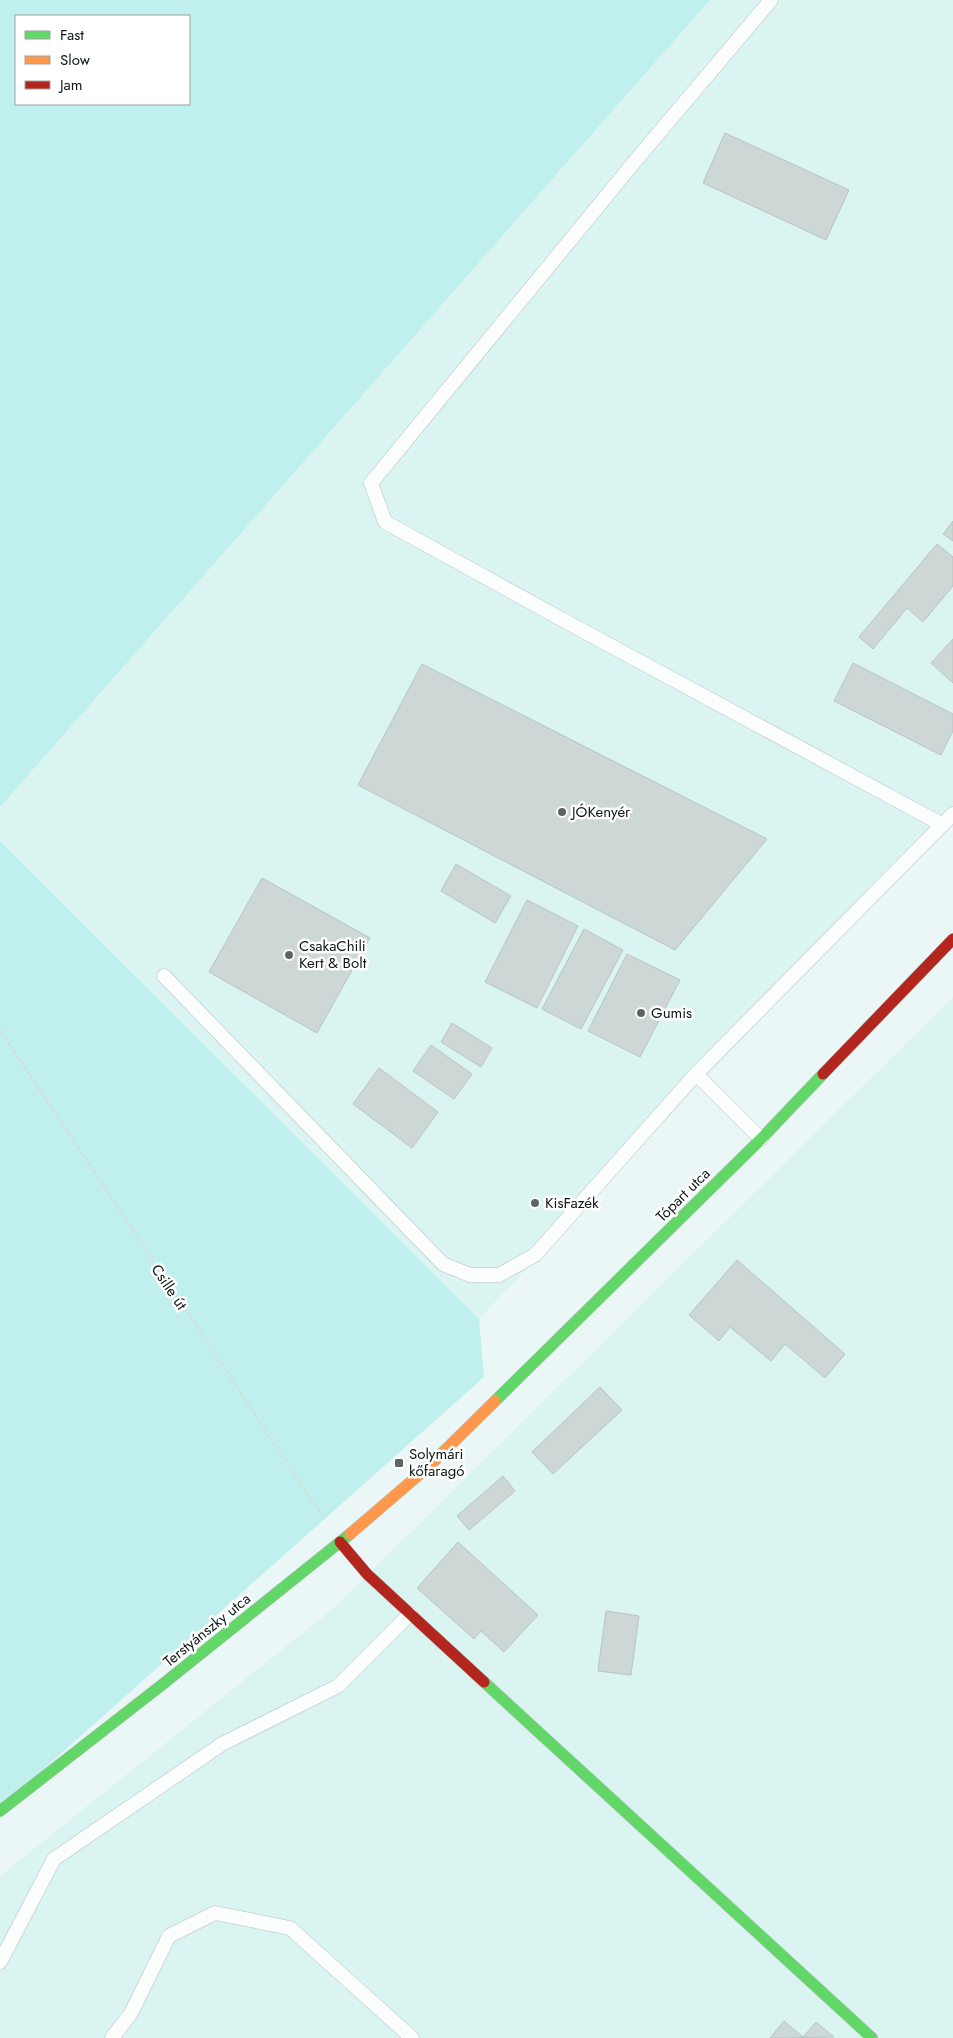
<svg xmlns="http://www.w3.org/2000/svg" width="953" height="2038" viewBox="0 0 953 2038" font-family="Jost,sans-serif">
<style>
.built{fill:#daf4f1}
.green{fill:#bff0ed;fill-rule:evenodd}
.building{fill:#ccd7d6;stroke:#b9c4c3}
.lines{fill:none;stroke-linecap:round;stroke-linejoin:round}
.lane-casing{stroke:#b6c1c0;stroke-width:15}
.fast-casing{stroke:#b6c1c0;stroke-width:12}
.slow-casing{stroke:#b6c1c0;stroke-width:12}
.jam-casing{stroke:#b6c1c0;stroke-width:12}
.path{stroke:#d7dcdc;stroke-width:3;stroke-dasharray:2.5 2.5;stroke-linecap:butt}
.lane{stroke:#fcfefe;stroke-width:14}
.fast{stroke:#63d668;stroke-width:11}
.slow{stroke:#ff974d;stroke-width:11}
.jam{stroke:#b3261e;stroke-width:11}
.poi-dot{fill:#5c6565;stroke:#fff;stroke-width:2}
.labels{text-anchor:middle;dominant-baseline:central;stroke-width:5;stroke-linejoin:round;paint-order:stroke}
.poi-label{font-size:15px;fill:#0f1717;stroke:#fff;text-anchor:start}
.street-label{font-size:15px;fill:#0f1717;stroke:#fff}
</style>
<rect width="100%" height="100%" fill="#eaf7f6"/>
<!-- built -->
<g class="built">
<path d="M 710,0 L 953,0 L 953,814 L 479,1319 L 0,841 L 0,807 Z"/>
<path d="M 953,997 L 953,2038 L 0,2038 L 0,1876 L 334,1608 Z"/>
</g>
<!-- green -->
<g class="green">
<path d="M 0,0 L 710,0 L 0,807 ZM 189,16 L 189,104 L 16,104 L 16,16 Z"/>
<path d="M 0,841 L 479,1319 L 484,1377 L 0,1808 Z"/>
</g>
<!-- building -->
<g class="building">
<path d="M 725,133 L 849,190 L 826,240 L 703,183 Z"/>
<path d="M 953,521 L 953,541 L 943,534 Z"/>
<path d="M 937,544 L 953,557 L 953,586 L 923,622 L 907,608 L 873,649 L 859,637 Z"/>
<path d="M 953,639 L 953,683 L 931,663 Z"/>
<path d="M 853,663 L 953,714 L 953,731 L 941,755 L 834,701 Z"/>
<path d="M 422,664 L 767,839 L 675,950 L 358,785 Z"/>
<path d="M 456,864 L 511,896 L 495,923 L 441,891 Z"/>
<path d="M 262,878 L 370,938 L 317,1033 L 209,972 Z"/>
<path d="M 527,900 L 578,926 L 537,1008 L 485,982 Z"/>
<path d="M 584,929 L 623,950 L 581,1029 L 542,1009 Z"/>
<path d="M 627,954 L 680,980 L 640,1057 L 588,1031 Z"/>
<path d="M 452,1023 L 492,1048 L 481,1067 L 441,1042 Z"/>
<path d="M 431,1045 L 472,1074 L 454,1099 L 413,1071 Z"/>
<path d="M 379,1068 L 438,1112 L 412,1148 L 353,1104 Z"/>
<path d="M 737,1260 L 845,1354 L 825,1378 L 785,1344 L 771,1361 L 730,1327 L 719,1341 L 689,1315 Z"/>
<path d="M 600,1387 L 622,1410 L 553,1474 L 532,1452 Z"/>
<path d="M 503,1476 L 515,1491 L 469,1530 L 457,1516 Z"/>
<path d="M 458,1542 L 538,1615 L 504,1652 L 481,1631 L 474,1639 L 417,1588 Z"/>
<path d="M 606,1611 L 639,1616 L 631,1675 L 598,1671 Z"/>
<path d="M 784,2021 L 803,2037 L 816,2022 L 834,2037 L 770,2038 Z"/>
</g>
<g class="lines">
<defs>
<g id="lane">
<path d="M 771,0 L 636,160 L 371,483 L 385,522 L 574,626 L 943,825"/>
<path d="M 164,976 L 443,1264 L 470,1275 L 499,1275 L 535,1255 L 696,1074 L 953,814"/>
<path d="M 696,1074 L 761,1139"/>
<path d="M 0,1962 L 54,1859 L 222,1744 L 338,1686 L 410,1614"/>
<path d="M 112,2038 L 131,2013 L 169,1936 L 215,1913 L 290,1928 L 412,2038"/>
</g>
<g id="fast">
<path d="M 495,1401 L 761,1139 L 823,1074"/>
<path d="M 484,1682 L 872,2038"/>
<path d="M 0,1811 L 163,1684 L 350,1534"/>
</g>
<path id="slow" d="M 350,1534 L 428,1467 L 495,1401"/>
<g id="jam">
<path d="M 823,1074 L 953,939"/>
<path d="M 340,1542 L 367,1574 L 484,1682"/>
</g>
</defs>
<!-- lane casing -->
<use href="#lane" class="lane-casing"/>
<!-- fast casing -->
<use href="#fast" class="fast-casing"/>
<!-- slow casing -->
<use href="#slow" class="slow-casing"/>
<!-- jam casing -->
<use href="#jam" class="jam-casing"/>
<!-- path -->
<path class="path" d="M 0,1030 L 323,1517"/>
<!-- lane -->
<use href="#lane" class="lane"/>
<!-- fast -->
<use href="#fast" class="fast"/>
<!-- slow -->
<use href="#slow" class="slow"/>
<!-- jam -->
<use href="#jam" class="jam"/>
</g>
<!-- markers -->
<g class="poi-dot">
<circle cx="562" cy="812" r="5"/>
<circle cx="289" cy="955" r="5"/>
<circle cx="641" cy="1013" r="5"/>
<circle cx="535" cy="1203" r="5"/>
<rect x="394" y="1458" width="10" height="10" rx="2.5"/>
</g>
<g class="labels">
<!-- poi labels -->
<g class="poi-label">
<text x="572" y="812">JÓKenyér</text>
<text x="299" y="946">CsakaChili<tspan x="299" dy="17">Kert &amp; Bolt</tspan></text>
<text x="651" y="1013">Gumis</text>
<text x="545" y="1203">KisFazék</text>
<text x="409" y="1454">Solymári<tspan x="409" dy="17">kőfaragó</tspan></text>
</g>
<!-- street labels -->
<g class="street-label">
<text transform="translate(683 1195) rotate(-45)">Tópart utca</text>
<text transform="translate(169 1287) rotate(56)">Csille út</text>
<text transform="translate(207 1630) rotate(-39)">Terstyánszky utca</text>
</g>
</g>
<!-- legend -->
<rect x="15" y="15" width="175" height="90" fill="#ffffff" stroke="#9fa2a2"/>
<rect x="25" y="31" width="25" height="8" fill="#63d668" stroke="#9fa2a2"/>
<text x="60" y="40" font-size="15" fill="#0f1717">Fast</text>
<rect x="25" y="56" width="25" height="8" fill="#ff974d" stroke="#9fa2a2"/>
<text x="60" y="65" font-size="15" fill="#0f1717">Slow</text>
<rect x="25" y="81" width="25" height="8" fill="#b3261e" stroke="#9fa2a2"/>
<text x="60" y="90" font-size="15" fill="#0f1717">Jam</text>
</svg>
